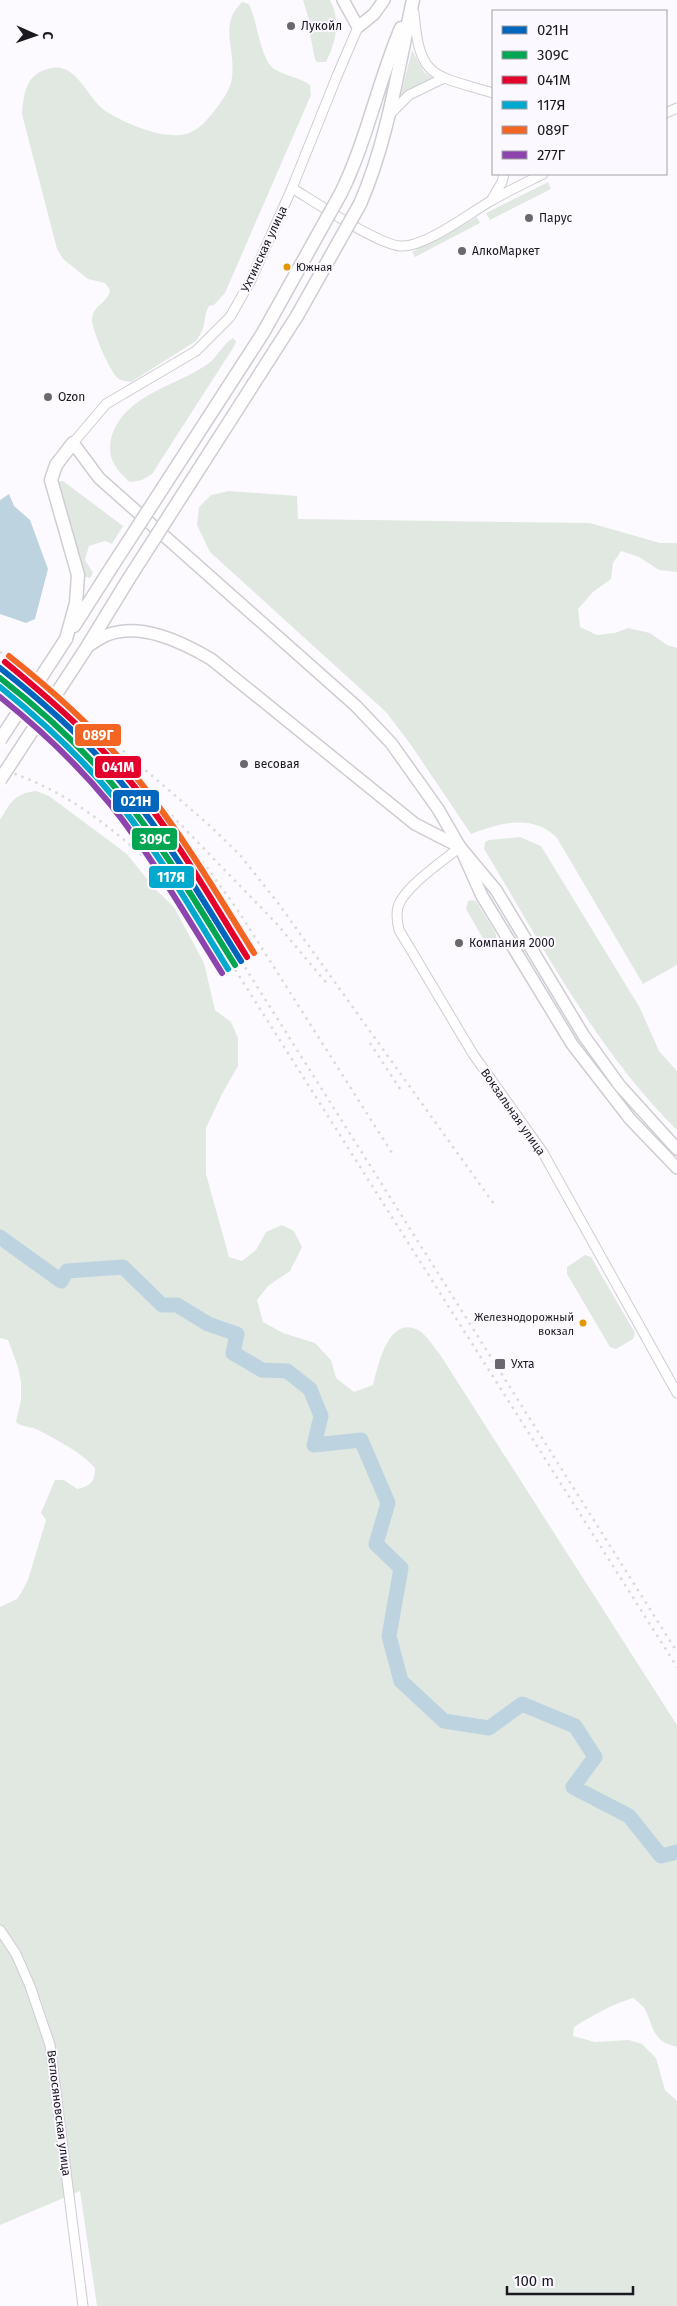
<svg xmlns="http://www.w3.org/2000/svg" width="677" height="2306" viewBox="0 0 677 2306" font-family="'Fira Sans',sans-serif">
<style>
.green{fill:#e1e8e1}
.water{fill:#bdd4e0}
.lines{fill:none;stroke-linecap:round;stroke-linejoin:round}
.river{stroke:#bdd4e0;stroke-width:15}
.minor-casing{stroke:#cfccd3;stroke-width:11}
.tertiary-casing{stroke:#cfccd3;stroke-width:14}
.secondary-casing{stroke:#cfccd3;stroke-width:15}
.minor{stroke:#fffeff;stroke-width:9}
.tertiary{stroke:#fffeff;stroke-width:11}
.secondary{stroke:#fffeff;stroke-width:12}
.rail{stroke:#dadadb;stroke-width:2.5;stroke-dasharray:2.5 5;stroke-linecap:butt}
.secondary-bridge-casing{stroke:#cfccd3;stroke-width:15;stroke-linecap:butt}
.secondary-bridge{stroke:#fffeff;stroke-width:12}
.rail-1-casing{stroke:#fbf9ff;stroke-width:10}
.rail-2-casing{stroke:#fbf9ff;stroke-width:10}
.rail-3-casing{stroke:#fbf9ff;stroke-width:10}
.rail-4-casing{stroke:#fbf9ff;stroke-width:10}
.rail-5-casing{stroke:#fbf9ff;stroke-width:10}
.rail-6-casing{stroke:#fbf9ff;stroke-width:10}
.rail-1{stroke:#0065bd;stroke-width:6}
.rail-2{stroke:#00a651;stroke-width:6}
.rail-3{stroke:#e4002b;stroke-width:6}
.rail-4{stroke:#00a9ce;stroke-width:6}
.rail-5{stroke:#f26522;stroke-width:6}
.rail-6{stroke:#8e44ad;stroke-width:6}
.poi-dot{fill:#6a676f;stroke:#fbf9ff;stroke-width:2}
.bus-dot{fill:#e19803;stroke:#fbf9ff;stroke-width:2}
.labels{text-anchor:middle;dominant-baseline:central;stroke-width:4;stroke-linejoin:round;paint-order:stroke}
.bus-label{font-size:11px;fill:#1c1822;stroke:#fbf9ff;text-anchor:start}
.poi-label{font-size:12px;fill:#1c1822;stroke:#fbf9ff;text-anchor:start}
.street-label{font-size:12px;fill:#1c1822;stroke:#fbf9ff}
.line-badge{stroke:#fbf9ff;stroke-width:2}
.badge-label{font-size:14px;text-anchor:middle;font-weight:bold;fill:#fff}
</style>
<rect width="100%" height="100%" fill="#fcfafe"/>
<!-- green -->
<g class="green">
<path d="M 303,0 L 330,0 C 341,21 336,42 326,62 L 317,62 L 315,59 L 308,24 L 310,23 Z"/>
<path d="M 242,2 L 249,4 C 257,20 260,59 274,69 C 285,76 299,77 310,85 L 311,95 L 225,293 L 214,305 L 209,306 C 202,319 208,325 196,341 L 131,382 C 127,381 122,381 119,379 C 111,375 91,328 92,319 C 93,305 108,303 110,290 L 105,283 L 88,279 L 63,259 L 57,249 L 22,114 C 24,96 24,78 44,70 C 77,57 85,98 107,112 C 126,124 172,144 193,131 C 201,127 209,118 215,110 C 222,101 231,89 232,77 C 236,49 218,25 242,2 Z"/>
<path d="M 412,50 L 424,72 L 436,80 L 422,83 L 400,99 Z"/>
<path d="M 548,182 L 551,189 L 490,220 L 486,213 Z"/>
<path d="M 477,217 L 480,223 L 415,257 L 412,252 Z"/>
<path d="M 233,338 L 236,342 L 233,348 L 152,474 L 142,480 L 130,482 C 114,468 106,456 112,435 C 126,394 177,386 209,363 C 218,356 223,344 233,338 Z"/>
<path d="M 56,481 L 63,481 L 123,526 L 112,544 L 105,541 L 89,546 L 85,560 L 93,573 L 90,578 L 82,576 Z"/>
<path d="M 229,491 L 297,496 L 298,519 L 590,523 L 660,543 L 677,543 L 677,572 L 659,570 L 639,557 L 621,551 L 613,563 L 611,579 L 593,592 L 578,609 L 580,627 L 597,635 L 615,633 L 628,628 L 650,633 L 667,645 L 677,648 L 677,965 L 643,984 L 557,838 C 533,813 500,823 471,834 L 411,745 L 386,712 L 210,552 L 197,525 L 199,507 L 211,495 Z"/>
<path d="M 36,791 L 49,796 L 127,854 L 154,888 L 174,907 L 204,963 L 215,1010 L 231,1022 L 238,1038 L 238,1066 L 222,1094 L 206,1128 L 206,1174 L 229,1257 L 242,1261 L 256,1250 L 266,1232 L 282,1225 L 294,1231 L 302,1247 L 290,1271 L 268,1286 L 257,1300 L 263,1322 L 283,1333 L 315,1343 L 331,1360 L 336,1378 L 354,1392 L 373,1385 C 378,1366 388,1315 418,1330 C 425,1333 433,1346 439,1353 L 677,1725 L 677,2047 C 652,2041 654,2028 645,2009 C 642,2005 637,2001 633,1998 C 611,2005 593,2015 574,2027 L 573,2036 L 595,2042 L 629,2040 L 642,2044 L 656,2058 L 665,2090 L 677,2101 L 677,2306 L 97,2306 L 80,2191 L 0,2225 L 0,1607 L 17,1599 L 21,1593 L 28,1580 L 46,1520 L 41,1513 L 55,1480 L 64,1480 L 77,1489 C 90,1486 95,1482 95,1468 C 81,1452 57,1440 38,1430 C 31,1426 23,1428 16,1422 L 21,1400 L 21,1382 L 18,1367 L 8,1340 L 0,1338 L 0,820 C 10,804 14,793 36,791 Z"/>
<path d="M 520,837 L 541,846 L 640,1008 L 659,1051 L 677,1071 L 677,1130 C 596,1050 543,946 484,849 L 485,842 L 489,840 Z"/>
<path d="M 472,900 L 476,901 L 496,934 L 496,939 L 485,942 L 466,909 L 468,901 Z"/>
<path d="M 585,1255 L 591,1257 L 635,1333 L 633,1339 L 616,1349 L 610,1347 L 567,1274 L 567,1267 Z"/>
</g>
<!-- water -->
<path class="water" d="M 9,494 L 14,506 L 30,520 L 48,569 L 35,619 L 26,623 L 0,614 L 0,500 Z"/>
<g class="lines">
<!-- river -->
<path class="river" d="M 0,1237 L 61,1281 L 67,1271 L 123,1267 L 162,1305 L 177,1305 L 208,1324 L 237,1334 L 233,1353 L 262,1370 L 287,1371 L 310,1389 L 321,1416 L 314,1445 L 361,1440 L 388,1503 L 376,1544 L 401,1568 L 389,1636 L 401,1681 L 444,1721 L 489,1728 L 522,1704 L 575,1726 L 595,1757 L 573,1787 L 629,1816 L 661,1856 L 677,1852"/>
<defs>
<g id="minor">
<path d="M 414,12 C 419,80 434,75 493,93"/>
<path d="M 666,113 L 677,108"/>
<path d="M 389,115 L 409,95 L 442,79"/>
<path d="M 292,188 C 315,202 377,244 400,246 C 424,248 467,215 489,202 C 506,192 525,183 543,174"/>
<path d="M 491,201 L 502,182 L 504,174"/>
<path d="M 73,443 L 106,404 L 196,351 L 230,317 L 251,280 L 292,188 L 337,76 L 358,27"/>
<path d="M 460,847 C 443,861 404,887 398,907 C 396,915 397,922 399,930 L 473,1054 L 542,1151 L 677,1393"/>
<path d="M 0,1930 L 16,1954 L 30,1986 L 50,2045 L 83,2306"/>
</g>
<g id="tertiary">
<path d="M 343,0 L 358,27 L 374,14 L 384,0"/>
<path d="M 73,443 L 99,478 L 356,706 L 391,743 L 438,809 L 460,847 L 482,896 L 572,1044 L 630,1119 L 677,1168"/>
<path d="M 87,647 C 93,643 100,638 107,635 C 141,622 182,642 211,659 L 415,824 L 460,847 L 496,890 L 584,1036 L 620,1086 L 677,1149"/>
</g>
<g id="secondary">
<path d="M 341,193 C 367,140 378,82 401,28"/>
<path d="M 360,204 C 388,140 398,68 413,0"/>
<path d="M 74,626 L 111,568"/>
<path d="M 66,639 L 76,603 L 78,575 L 51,480 L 56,465 L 73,443"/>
<path d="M 87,647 L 128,580"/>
</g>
</defs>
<!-- minor casing -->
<use href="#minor" class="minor-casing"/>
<!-- tertiary casing -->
<use href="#tertiary" class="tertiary-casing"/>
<!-- secondary casing -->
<use href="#secondary" class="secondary-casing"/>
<!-- minor -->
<use href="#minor" class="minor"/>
<!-- tertiary -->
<use href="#tertiary" class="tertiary"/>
<!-- secondary -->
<use href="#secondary" class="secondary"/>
<!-- rail -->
<g class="rail">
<path d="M 0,652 L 106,736 L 208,824 L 240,855 L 278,903 L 494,1204"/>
<path d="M 88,729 L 276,923 L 329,986"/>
<path d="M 0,769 C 59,787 103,820 148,861"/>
<path d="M 111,782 L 153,840 L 677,1667"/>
<path d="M 189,843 L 237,909 L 392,1153"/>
<path d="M 241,961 L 677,1652"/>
<path d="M 370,1043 L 402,1092"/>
</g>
<defs>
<g id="secondary-bridge">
<path d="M 111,568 L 263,333 L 341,193"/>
<path d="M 128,580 L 297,316 L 360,204"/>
<path d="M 0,740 L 66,639"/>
<path d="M 0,780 L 87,647"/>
</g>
</defs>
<!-- secondary-bridge casing -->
<use href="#secondary-bridge" class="secondary-bridge-casing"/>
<!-- secondary-bridge -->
<use href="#secondary-bridge" class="secondary-bridge"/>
<defs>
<path id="rail-1" d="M 0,668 C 47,705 92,745 129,792 C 171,845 205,904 241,961"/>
<path id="rail-2" d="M 0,678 C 45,713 87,752 123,797 C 165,849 199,908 235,965"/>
<path id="rail-3" d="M 5,662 C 51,700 96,739 134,786 C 177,839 211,899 247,957"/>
<path id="rail-4" d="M 0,687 C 42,721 83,759 117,801 C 159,853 193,912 228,969"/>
<path id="rail-5" d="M 9,656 C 57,694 102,735 140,782 C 183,836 218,895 254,953"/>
<path id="rail-6" d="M 0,697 C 40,729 78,765 111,805 C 153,858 186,916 222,973"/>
</defs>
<!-- rail-1 casing -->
<use href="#rail-1" class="rail-1-casing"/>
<!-- rail-2 casing -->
<use href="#rail-2" class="rail-2-casing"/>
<!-- rail-3 casing -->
<use href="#rail-3" class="rail-3-casing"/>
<!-- rail-4 casing -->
<use href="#rail-4" class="rail-4-casing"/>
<!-- rail-5 casing -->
<use href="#rail-5" class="rail-5-casing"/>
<!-- rail-6 casing -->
<use href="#rail-6" class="rail-6-casing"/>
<!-- rail-1 -->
<use href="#rail-1" class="rail-1"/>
<!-- rail-2 -->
<use href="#rail-2" class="rail-2"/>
<!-- rail-3 -->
<use href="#rail-3" class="rail-3"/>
<!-- rail-4 -->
<use href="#rail-4" class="rail-4"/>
<!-- rail-5 -->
<use href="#rail-5" class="rail-5"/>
<!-- rail-6 -->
<use href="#rail-6" class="rail-6"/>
</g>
<!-- markers -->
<g class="poi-dot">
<circle cx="291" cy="26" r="5"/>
<circle cx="529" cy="218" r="5"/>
<circle cx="462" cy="251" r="5"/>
<circle cx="48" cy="397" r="5"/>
<circle cx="244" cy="764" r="5"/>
<circle cx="459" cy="943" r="5"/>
<rect x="494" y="1358" width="12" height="12" rx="2.5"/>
</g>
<g class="bus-dot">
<circle cx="287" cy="267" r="4.5"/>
<circle cx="583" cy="1323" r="4.5"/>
</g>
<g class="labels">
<!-- bus labels -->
<g class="bus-label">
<text x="296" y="267">Южная</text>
<text x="574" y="1317" text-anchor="end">Железнодорожный<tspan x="574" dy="14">вокзал</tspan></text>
</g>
<!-- poi labels -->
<g class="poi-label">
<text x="301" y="26">Лукойл</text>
<text x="539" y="218">Парус</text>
<text x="472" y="251">АлкоМаркет</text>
<text x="58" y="397">Ozon</text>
<text x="254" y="764">весовая</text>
<text x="469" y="943">Компания 2000</text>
<text x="511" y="1364">Ухта</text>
</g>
<!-- street labels -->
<g class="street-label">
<text transform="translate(264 249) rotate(-65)">Ухтинская улица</text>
<text transform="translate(513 1112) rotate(55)">Вокзальная улица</text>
<text transform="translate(59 2113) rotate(83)">Ветлосяновская улица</text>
</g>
</g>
<g class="line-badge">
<rect x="74" y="723" width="48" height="24" rx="5" fill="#f26522"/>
<rect x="94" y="755" width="48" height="24" rx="5" fill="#e4002b"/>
<rect x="112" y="789" width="48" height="24" rx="5" fill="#0065bd"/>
<rect x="131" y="827" width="47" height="24" rx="5" fill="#00a651"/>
<rect x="148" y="865" width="47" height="24" rx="5" fill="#00a9ce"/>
</g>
<g class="badge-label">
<text x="98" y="740">089Г</text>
<text x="118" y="772">041М</text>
<text x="136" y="806">021Н</text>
<text x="155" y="844">309С</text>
<text x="171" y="882">117Я</text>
</g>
<!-- legend -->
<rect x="492" y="10" width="175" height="165" fill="#fbf9ff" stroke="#a29fa7"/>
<rect x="502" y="26" width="25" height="8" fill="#0065bd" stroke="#a29fa7"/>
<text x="537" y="35" font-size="15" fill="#1c1822">021Н</text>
<rect x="502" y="51" width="25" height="8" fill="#00a651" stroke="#a29fa7"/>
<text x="537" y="60" font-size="15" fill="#1c1822">309С</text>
<rect x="502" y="76" width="25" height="8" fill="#e4002b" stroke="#a29fa7"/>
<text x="537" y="85" font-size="15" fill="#1c1822">041М</text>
<rect x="502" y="101" width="25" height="8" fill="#00a9ce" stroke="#a29fa7"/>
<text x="537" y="110" font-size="15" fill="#1c1822">117Я</text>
<rect x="502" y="126" width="25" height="8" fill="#f26522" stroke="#a29fa7"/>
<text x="537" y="135" font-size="15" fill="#1c1822">089Г</text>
<rect x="502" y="151" width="25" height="8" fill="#8e44ad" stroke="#a29fa7"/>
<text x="537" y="160" font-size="15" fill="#1c1822">277Г</text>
<!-- north arrow -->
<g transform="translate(35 35) rotate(92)" stroke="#fbf9ff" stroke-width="4" paint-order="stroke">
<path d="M0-4L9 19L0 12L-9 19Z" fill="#1c1822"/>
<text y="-8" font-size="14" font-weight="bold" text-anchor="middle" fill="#1c1822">С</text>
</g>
<!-- scale -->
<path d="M507 2286v8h126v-8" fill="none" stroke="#1c1822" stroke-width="2.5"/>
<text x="514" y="2286" font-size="15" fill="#1c1822" stroke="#fbf9ff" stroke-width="4" paint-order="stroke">100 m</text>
</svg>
